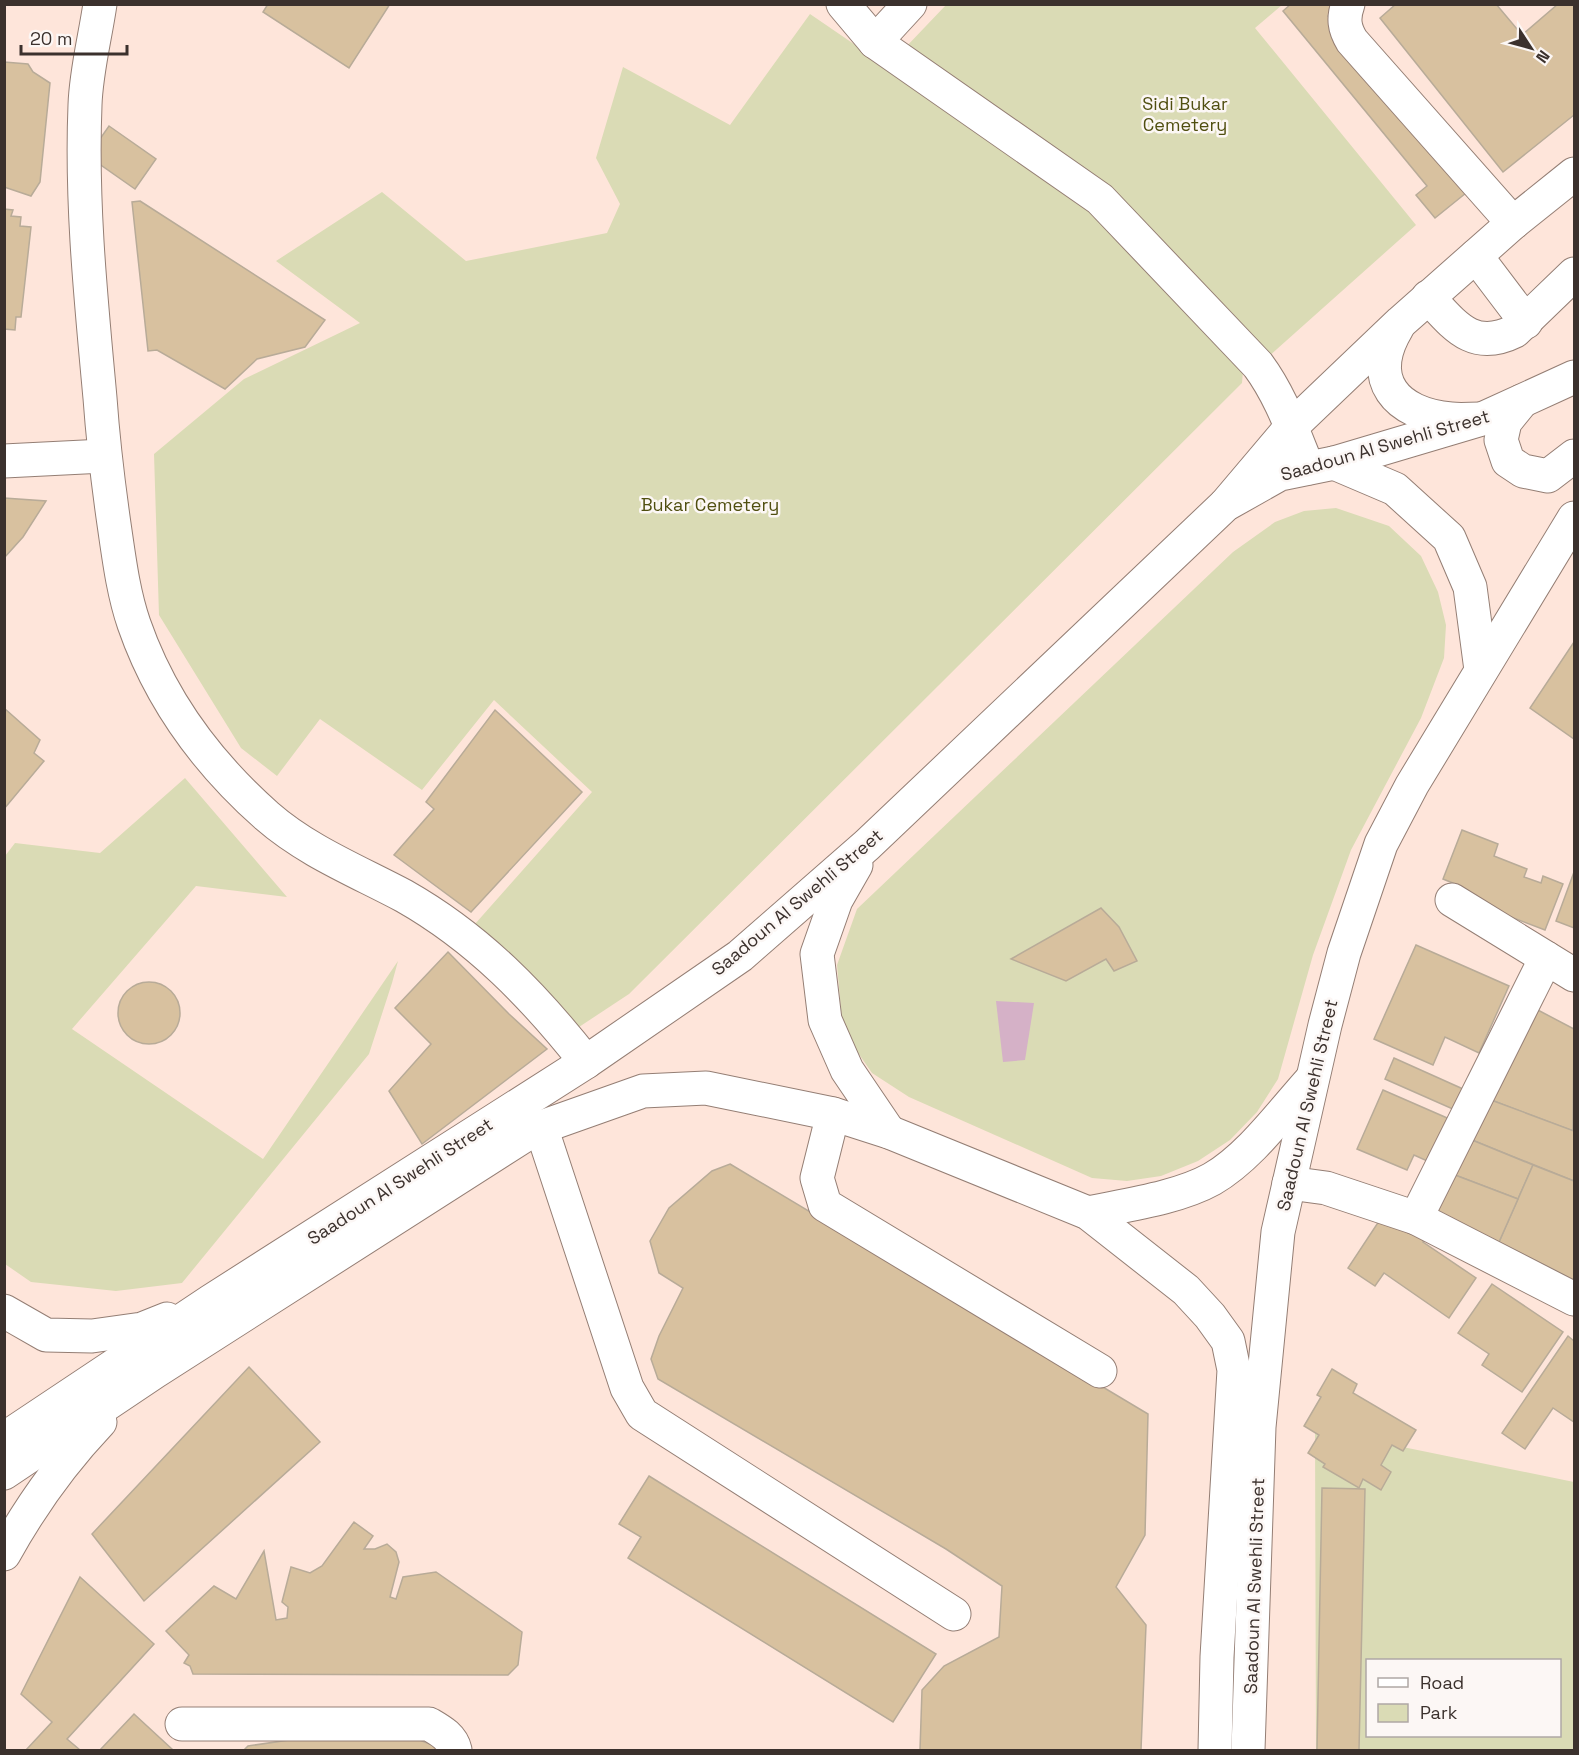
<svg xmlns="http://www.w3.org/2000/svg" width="1579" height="1755" viewBox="0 0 1579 1755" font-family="'Space Grotesk',sans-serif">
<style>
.green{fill:#dadbb5;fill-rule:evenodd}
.water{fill:#d5b1c7}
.building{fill:#d8c19f;stroke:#b8ab98;stroke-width:1.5}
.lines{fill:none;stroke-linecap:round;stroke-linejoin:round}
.minor-casing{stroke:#947e74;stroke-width:35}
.major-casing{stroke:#947e74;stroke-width:35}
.minor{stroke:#fff;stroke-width:33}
.major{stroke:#fff;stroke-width:33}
.labels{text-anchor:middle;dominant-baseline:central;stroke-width:5;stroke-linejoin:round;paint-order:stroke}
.park-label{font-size:18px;fill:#504f10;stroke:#fcf7f5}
.street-label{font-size:18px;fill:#3b312d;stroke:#fcf7f5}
</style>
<rect width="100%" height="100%" fill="#fee5da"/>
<!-- green -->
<g class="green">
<path d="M 946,5 L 1282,5 L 1255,28 L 1416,225 L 1268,357 L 1194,273 L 1097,181 L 904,49 Z"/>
<path d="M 810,14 L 1095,209 L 1243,371 L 1242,383 L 629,994 L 579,1027 L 475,924 L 592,792 L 494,700 L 422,790 L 320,719 L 277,776 L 241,748 L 159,615 L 154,454 L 244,379 L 360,323 L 276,261 L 382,192 L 466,261 L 607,233 L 620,204 L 596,158 L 623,67 L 730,125 Z"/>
<path d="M 1336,508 L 1389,526 L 1421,556 L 1438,592 L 1446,625 L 1444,658 L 1421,718 L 1351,850 L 1313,955 L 1278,1079 L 1257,1112 L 1230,1140 L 1198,1161 L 1161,1176 L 1127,1181 L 1092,1178 L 909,1097 L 872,1073 L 854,1047 L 842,1021 L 837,965 L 857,909 L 1233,552 L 1275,522 L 1304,511 Z"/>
<path d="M 185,778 L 287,897 L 196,886 L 72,1029 L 263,1159 L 398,961 L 392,983 L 369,1054 L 182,1283 L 116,1291 L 31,1282 L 5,1264 L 5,856 L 15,843 L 100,853 Z"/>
<path d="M 1315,1429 L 1574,1482 L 1574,1750 L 1316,1750 ZM 1368,1660 L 1560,1660 L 1560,1736 L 1368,1736 Z"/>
</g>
<!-- water -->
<path class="water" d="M 996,1001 L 1034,1003 L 1025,1060 L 1003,1062 Z"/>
<!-- building -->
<g class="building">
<path d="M 268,4 L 390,4 L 349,68 L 263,12 Z"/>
<path d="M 1291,4 L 1342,4 L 1328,16 L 1471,189 L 1435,218 L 1416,195 L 1427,186 L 1283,11 Z"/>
<path d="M 1396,4 L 1496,4 L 1522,35 L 1558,4 L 1574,4 L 1574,115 L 1503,172 L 1380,18 Z"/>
<path d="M 4,62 L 28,64 L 33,72 L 50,83 L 40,182 L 31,196 L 4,187 Z"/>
<path d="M 109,126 L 156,159 L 135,189 L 88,156 Z"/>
<path d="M 140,201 L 325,320 L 305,347 L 257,359 L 225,389 L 157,350 L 148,351 L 132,202 Z"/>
<path d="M 4,209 L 13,210 L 11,216 L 21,217 L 20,226 L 31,227 L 21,317 L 16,317 L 15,330 L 4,329 Z"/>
<path d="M 4,498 L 46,501 L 23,537 L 4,558 Z"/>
<path d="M 1574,642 L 1574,739 L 1530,708 Z"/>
<path d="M 4,708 L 40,740 L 34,753 L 44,761 L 4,809 Z"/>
<path d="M 495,710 L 582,792 L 471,912 L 394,855 L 434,809 L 426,802 Z"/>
<path d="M 1462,830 L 1498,844 L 1494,856 L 1527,869 L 1524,877 L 1541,883 L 1543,876 L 1563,884 L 1545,930 L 1456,896 L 1460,886 L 1443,879 Z"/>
<path d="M 1574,872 L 1574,928 L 1556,921 Z"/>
<path d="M 1101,908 L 1119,927 L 1137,961 L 1114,971 L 1106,959 L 1066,981 L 1011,959 Z"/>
<path d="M 1416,945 L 1509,986 L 1479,1053 L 1445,1037 L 1433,1065 L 1374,1039 Z"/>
<path d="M 448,952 L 509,1014 L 547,1049 L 422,1144 L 389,1091 L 431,1044 L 395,1008 Z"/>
<circle cx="149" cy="1013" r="31"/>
<path d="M 1534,1008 L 1574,1029 L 1573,1131 L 1491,1100 Z"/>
<path d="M 1394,1058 L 1463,1089 L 1455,1110 L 1385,1079 Z"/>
<path d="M 1383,1090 L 1454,1121 L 1434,1164 L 1414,1155 L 1407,1170 L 1357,1149 Z"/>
<path d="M 1491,1100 L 1574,1131 L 1574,1181 L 1472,1140 Z"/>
<path d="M 1472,1140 L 1533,1165 L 1518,1199 L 1455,1175 Z"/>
<path d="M 730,1164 L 1148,1414 L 1145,1535 L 1116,1587 L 1146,1625 L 1141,1750 L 920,1750 L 922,1690 L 944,1666 L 999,1637 L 1002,1586 L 946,1549 L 658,1379 L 651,1359 L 659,1336 L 683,1288 L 659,1273 L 650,1241 L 669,1208 L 712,1171 Z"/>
<path d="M 1533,1165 L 1574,1181 L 1574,1280 L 1499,1242 Z"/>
<path d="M 1455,1175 L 1518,1199 L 1499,1242 L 1437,1213 Z"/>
<path d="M 1385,1212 L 1425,1239 L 1423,1242 L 1476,1278 L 1449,1318 L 1384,1273 L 1375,1286 L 1348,1268 Z"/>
<path d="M 1492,1284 L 1563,1332 L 1522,1392 L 1482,1365 L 1489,1354 L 1458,1333 Z"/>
<path d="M 1568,1336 L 1574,1341 L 1574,1422 L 1553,1408 L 1525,1449 L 1502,1433 Z"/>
<path d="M 249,1367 L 320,1442 L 144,1601 L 92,1534 Z"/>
<path d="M 1332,1369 L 1357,1384 L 1353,1393 L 1416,1430 L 1403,1451 L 1392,1445 L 1381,1465 L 1391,1472 L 1381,1490 L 1363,1479 L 1359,1488 L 1323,1467 L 1325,1464 L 1308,1453 L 1319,1435 L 1304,1426 L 1321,1397 L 1317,1395 Z"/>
<path d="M 649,1476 L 936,1654 L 893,1722 L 628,1558 L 641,1537 L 619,1524 Z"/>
<path d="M 1322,1488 L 1365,1489 L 1359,1750 L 1317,1750 Z"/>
<path d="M 354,1522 L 373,1536 L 364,1549 L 375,1549 L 387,1544 L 396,1552 L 399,1562 L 390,1597 L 396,1599 L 403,1577 L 436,1572 L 522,1632 L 518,1665 L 508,1675 L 193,1674 L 190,1666 L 184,1663 L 189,1655 L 166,1631 L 214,1586 L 236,1599 L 264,1551 L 276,1620 L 287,1618 L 288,1607 L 282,1602 L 291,1567 L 310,1573 L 322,1566 Z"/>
<path d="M 80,1577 L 154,1644 L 67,1739 L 80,1750 L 26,1750 L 52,1722 L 21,1694 Z"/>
<path d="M 134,1714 L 173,1750 L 100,1750 Z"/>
<path d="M 384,1726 L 445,1750 L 244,1750 L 248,1746 Z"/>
</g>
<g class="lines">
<defs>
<g id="minor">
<path d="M 100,4 C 95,38 86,72 85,105 C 81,203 91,300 100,398 C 103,440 108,482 114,524 C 119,558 123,592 134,624 C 160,699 207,763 267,816 C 307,851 357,871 404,896 C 478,938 534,996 586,1062"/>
<path d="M 843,4 L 875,42 L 1100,199 L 1258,365 C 1281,396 1293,432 1308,468"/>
<path d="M 1348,4 C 1343,18 1344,28 1352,41 L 1513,223"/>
<path d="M 875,42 L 910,4"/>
<path d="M 1476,256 L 1526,322"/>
<path d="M 1428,297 C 1455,326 1473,352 1515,331 L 1574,274"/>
<path d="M 1397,328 C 1366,380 1396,414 1451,419 C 1461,420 1470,419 1480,419"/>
<path d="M 4,461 L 104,456"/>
<path d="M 1226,504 L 1291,427 L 1401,322 L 1513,223 L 1574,174"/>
<path d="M 1452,900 L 1574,975"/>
<path d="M 833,1114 L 817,1178 L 825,1205 L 1100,1371"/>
<path d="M 541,1127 L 627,1388 L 642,1414 L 954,1614"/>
<path d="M 1289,1183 L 1326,1188 L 1416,1218 L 1574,1299"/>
<path d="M 1416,1218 L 1546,958"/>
<path d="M 182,1724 L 429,1724 C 441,1731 452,1737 455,1750"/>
</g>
<g id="major">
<path d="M 1522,401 L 1505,422 L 1501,440 L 1508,461 L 1523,471 L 1548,476 L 1574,456"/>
<path d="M 1334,463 L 1395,489 L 1449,538 L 1470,587 L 1481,670"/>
<path d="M 856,865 L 836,900 L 817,954 L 825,1020 L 847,1070 L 889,1132"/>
<path d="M 1088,1213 C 1126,1205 1178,1198 1212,1179 C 1250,1157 1282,1112 1312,1079"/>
<path d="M 4,1311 L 46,1335 L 92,1336 L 142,1329 L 167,1319"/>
<path d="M 4,1439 L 211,1301 L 586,1062 L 740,956 L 867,845 L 1225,505 L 1280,474 L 1334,463 L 1482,419 L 1574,377"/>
<path d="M 4,1473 L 156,1371 L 533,1130 L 643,1091 L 706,1088 L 833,1114 L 889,1132 L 1088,1213 L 1186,1290 L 1210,1316 L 1228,1341 L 1234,1370 L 1217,1657 L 1215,1750"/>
<path d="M 4,1554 C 30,1507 63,1461 100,1422"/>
<path d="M 1248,1750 L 1259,1427 L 1278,1232 L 1325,1025 L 1344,953 L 1381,844 L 1412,785 L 1574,518"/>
</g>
</defs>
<!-- minor casing -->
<use href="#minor" class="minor-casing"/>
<!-- major casing -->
<use href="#major" class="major-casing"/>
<!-- minor -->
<use href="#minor" class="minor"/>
<!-- major -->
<use href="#major" class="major"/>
</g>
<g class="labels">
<!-- park labels -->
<g class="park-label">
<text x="1185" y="103">Sidi Bukar<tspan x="1185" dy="21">Cemetery</tspan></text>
<text x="710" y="504">Bukar Cemetery</text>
</g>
<!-- street labels -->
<g class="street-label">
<text transform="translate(1385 445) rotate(-16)">Saadoun Al Swehli Street</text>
<text transform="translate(797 902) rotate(-40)">Saadoun Al Swehli Street</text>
<text transform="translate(1307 1105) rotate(-77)">Saadoun Al Swehli Street</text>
<text transform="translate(400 1181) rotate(-33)">Saadoun Al Swehli Street</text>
<text transform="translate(1254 1586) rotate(-88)">Saadoun Al Swehli Street</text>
</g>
</g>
<!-- border -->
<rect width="1579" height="1755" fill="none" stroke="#3b312d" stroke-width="12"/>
<!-- legend -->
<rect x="1366" y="1659" width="195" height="78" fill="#fcf7f5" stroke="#afa8a5" stroke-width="1.5"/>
<rect x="1378" y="1678" width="30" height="9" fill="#ffffff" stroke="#afa8a5" stroke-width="1.5"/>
<text x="1420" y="1689" font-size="18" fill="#3b312d">Road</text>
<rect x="1378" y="1704" width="30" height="18" fill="#dadbb5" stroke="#afa8a5" stroke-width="1.5"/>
<text x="1420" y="1719" font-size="18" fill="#3b312d">Park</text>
<!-- north arrow -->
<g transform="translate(1531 48) rotate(126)" stroke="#fcf7f5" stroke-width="4.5" paint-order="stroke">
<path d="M0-4.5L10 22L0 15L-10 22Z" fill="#3b312d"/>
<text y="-9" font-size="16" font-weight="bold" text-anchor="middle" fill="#3b312d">N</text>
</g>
<!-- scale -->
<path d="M21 45v9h106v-9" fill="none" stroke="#3b312d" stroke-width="3"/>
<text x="30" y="45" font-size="18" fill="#3b312d" stroke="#fcf7f5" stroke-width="4.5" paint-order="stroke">20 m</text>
</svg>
